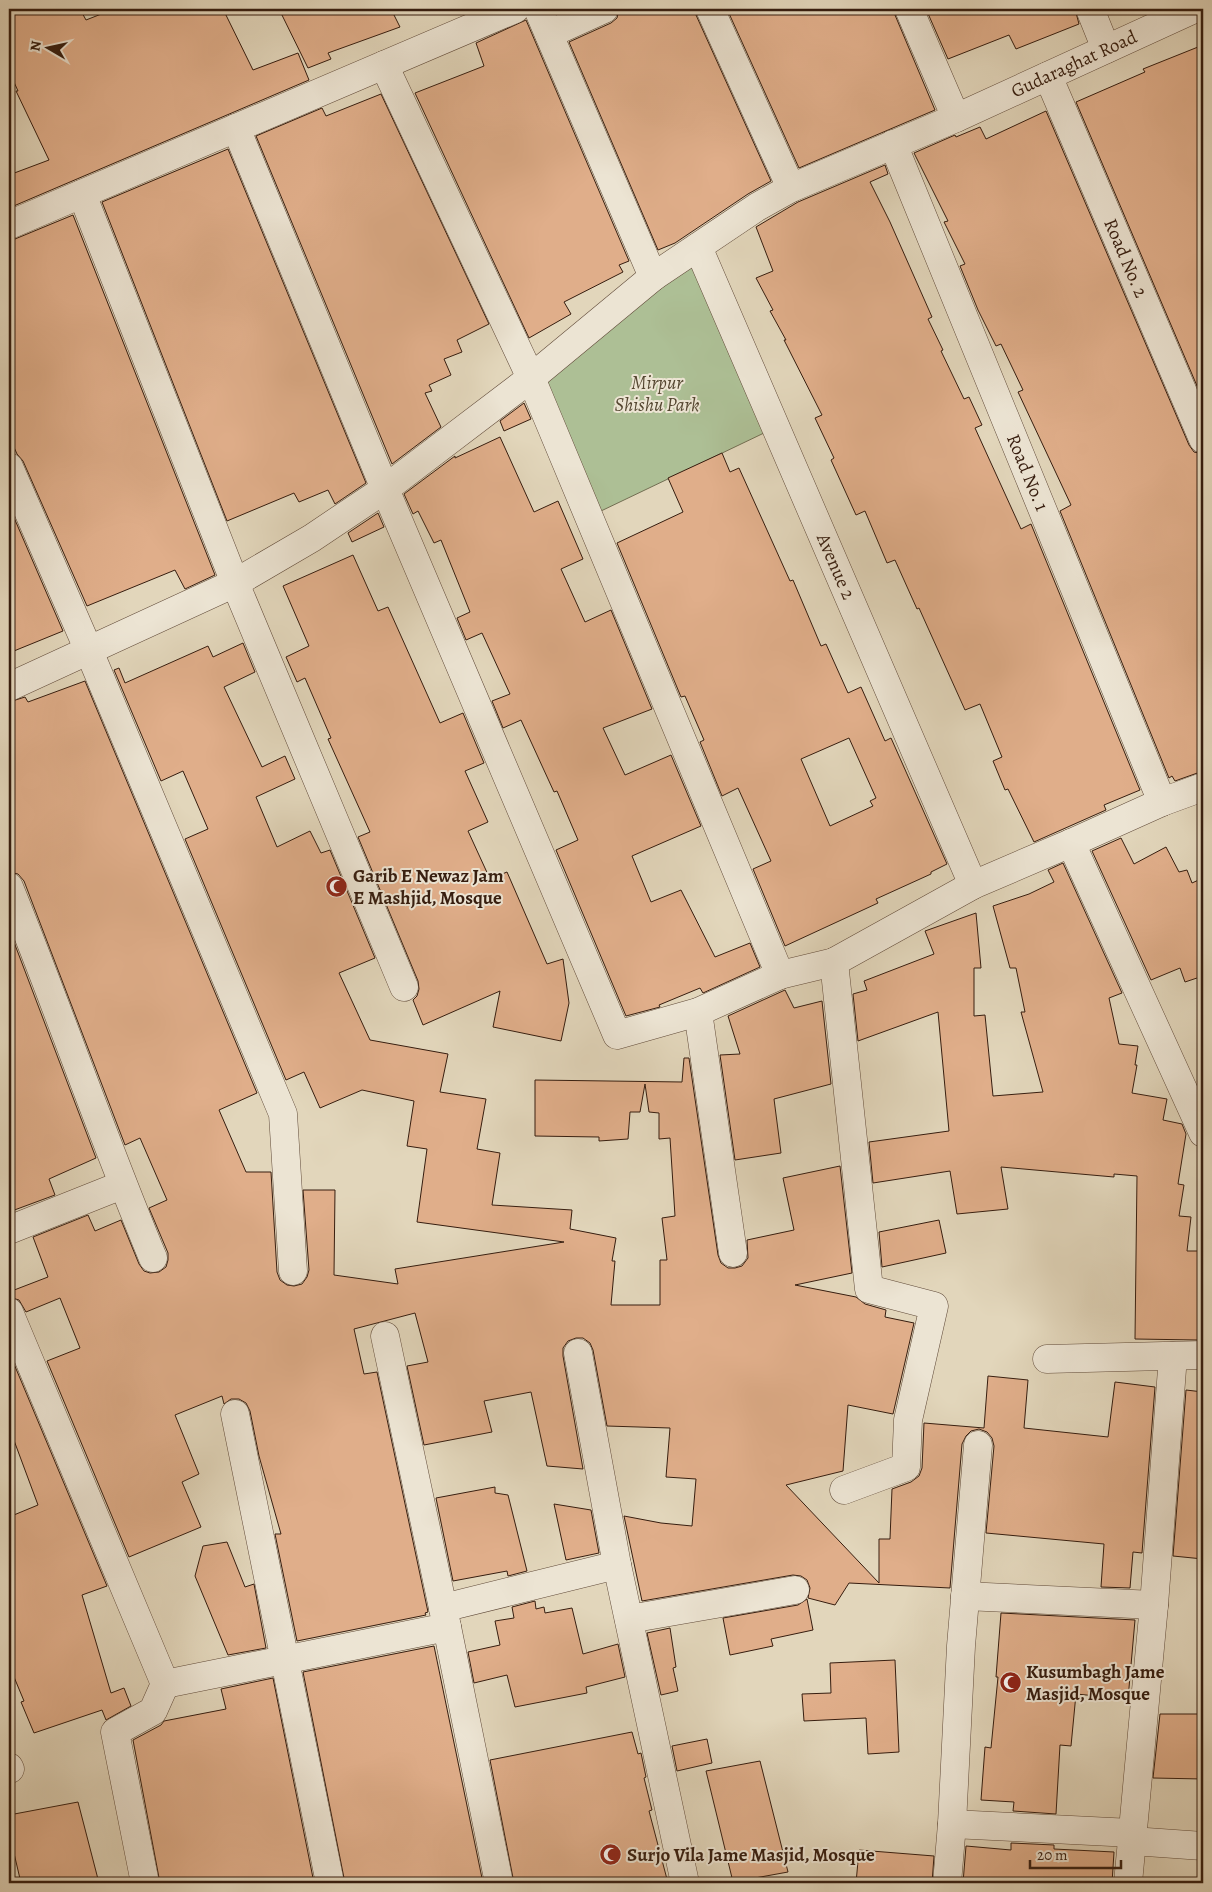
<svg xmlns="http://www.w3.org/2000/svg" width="1212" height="1892" viewBox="0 0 1212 1892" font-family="Alegreya,serif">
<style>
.green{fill:#adbf95;stroke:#726e52}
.building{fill:#e0ae8a;stroke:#361d0f;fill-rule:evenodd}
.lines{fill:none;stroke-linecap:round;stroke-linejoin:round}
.minor-casing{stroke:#614b3a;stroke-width:29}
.minor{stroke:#ece4d3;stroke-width:28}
.labels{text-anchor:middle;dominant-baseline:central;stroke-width:4;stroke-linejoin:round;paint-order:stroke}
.street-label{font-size:19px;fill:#361d0f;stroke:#ece4d3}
.park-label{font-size:19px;font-style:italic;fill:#544630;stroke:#ece4d3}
.poi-label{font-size:19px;font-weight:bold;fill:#361d0f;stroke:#ece4d3;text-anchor:start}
</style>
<rect width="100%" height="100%" fill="#e2d6bb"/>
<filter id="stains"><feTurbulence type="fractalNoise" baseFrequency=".004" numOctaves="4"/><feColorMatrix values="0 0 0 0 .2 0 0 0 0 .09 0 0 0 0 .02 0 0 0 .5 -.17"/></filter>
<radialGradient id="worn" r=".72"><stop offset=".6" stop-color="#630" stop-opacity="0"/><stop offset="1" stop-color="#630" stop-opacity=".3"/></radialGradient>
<!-- green -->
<path class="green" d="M 692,263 L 764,433 L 601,511 L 545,380 Z"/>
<!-- building -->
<g class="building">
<path d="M 9,9 L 80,9 L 86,20 L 114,9 L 223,9 L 253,70 L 298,53 L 309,80 L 9,208 L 9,175 L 49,160 L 16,91 L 18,91 L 9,71 Z"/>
<path d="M 279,9 L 391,9 L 400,27 L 328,53 L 331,59 L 308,68 Z"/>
<path d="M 619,9 L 695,9 L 696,15 L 771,181 L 748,194 L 675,243 L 658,250 L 569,42 L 611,23 L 617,18 Z"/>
<path d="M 727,9 L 894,9 L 895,15 L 935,110 L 799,168 Z"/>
<path d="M 926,9 L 1075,9 L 1079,24 L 1016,49 L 1009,35 L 948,59 Z"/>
<path d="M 526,20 L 629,261 L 619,265 L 623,272 L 564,302 L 571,314 L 529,338 L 415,93 L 484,66 L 476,43 Z"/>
<path d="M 1203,45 L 1203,400 L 1076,102 L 1145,72 L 1143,69 Z"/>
<path d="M 381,94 L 489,324 L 457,340 L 462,352 L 444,359 L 451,375 L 429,385 L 432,391 L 425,393 L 441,427 L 392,464 L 256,136 L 322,108 L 326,116 Z"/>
<path d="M 1046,111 L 1189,445 L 1194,452 L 1203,454 L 1203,771 L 1175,781 L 1172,776 L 1169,778 L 1060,511 L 1071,505 L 1018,392 L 1023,390 L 1001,344 L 996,346 L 978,310 L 960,266 L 965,264 L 944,222 L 948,221 L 914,153 L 955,135 L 956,137 L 980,127 L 986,139 Z"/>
<path d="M 228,149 L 366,483 L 335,504 L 328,490 L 299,502 L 294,493 L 227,521 L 102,202 Z"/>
<path d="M 885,165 L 888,174 L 870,182 L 890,222 L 932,317 L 928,319 L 943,350 L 941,351 L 964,399 L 969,397 L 982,425 L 975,428 L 1021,529 L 1031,524 L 1140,790 L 1104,805 L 1106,810 L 1034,842 L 1008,789 L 1005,790 L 993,761 L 1002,757 L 980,704 L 965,710 L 919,608 L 917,609 L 895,560 L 887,563 L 865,511 L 856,515 L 831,460 L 834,458 L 815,418 L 822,415 L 784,340 L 786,340 L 770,311 L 773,310 L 756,278 L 773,271 L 756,227 L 798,202 Z"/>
<path d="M 73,215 L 215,575 L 185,589 L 175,570 L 87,606 L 23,461 L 17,454 L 9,436 L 9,240 L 15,239 Z"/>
<path d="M 524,403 L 531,419 L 504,431 L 500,421 Z"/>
<path d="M 500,437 L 534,512 L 558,501 L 583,559 L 561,569 L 585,622 L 611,610 L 652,709 L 603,728 L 625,775 L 671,755 L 701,826 L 632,856 L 651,902 L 681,890 L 715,957 L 750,943 L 760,967 L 703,993 L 700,988 L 659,1005 L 660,1007 L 626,1016 L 556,850 L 578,840 L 557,791 L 554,792 L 521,720 L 503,728 L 492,701 L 510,694 L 482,633 L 466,640 L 457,618 L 470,612 L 441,540 L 434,543 L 418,511 L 413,514 L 404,494 L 455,456 L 455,458 Z"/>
<path d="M 722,453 L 730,472 L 739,468 L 790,581 L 793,580 L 821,646 L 826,644 L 848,693 L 861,687 L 885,741 L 891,738 L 947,864 L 931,872 L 931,874 L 876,899 L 878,903 L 785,946 L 753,869 L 771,861 L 738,788 L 722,796 L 700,742 L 704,740 L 685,696 L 681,697 L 617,543 L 683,512 L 668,478 ZM 849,738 L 876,798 L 870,801 L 873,806 L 830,826 L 801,759 Z"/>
<path d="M 9,506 L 63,631 L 9,653 Z"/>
<path d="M 378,513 L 384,527 L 352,542 L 348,533 Z"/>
<path d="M 353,555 L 378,611 L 388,607 L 440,723 L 463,713 L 484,763 L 465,771 L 488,822 L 468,831 L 490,879 L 507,872 L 547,964 L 563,959 L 569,1003 L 561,1041 L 493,1027 L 500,991 L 423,1025 L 413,1000 L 417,996 L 419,989 L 418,981 L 358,837 L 370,832 L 328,739 L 331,738 L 305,678 L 297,682 L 286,657 L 309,646 L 283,586 Z"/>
<path d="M 243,643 L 255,672 L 224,687 L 262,767 L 285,756 L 295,779 L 256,797 L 277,847 L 310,831 L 321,853 L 330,850 L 375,958 L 339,973 L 370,1040 L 448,1054 L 440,1092 L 486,1099 L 477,1149 L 500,1153 L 492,1205 L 572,1210 L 570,1229 L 616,1238 L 612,1261 L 615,1261 L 611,1305 L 660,1305 L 660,1260 L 667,1260 L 662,1218 L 675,1216 L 670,1138 L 659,1139 L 659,1113 L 649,1112 L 645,1084 L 640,1112 L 630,1112 L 628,1139 L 599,1141 L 599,1137 L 535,1136 L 535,1080 L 682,1082 L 684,1058 L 689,1058 L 718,1255 L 721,1263 L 728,1268 L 735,1268 L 742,1266 L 748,1258 L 747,1240 L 794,1230 L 783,1178 L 840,1166 L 852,1273 L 795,1285 L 856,1297 L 865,1304 L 886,1310 L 885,1317 L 914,1323 L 893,1414 L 848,1405 L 843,1471 L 786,1485 L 879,1583 L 879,1539 L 890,1539 L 892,1489 L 911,1482 L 919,1476 L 922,1468 L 924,1423 L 984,1428 L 988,1376 L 1028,1380 L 1024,1428 L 1108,1437 L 1115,1382 L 1155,1387 L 1142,1553 L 1133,1552 L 1130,1588 L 1101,1587 L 1104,1544 L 986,1533 L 994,1446 L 992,1438 L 987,1432 L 979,1429 L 971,1431 L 966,1436 L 962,1444 L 950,1588 L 849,1583 L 835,1605 L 808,1598 L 810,1588 L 807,1580 L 801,1576 L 793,1575 L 642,1601 L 624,1516 L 661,1523 L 692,1526 L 696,1479 L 666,1477 L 670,1428 L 607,1426 L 593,1350 L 590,1343 L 583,1338 L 576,1338 L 568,1341 L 563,1348 L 563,1356 L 583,1469 L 547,1466 L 531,1392 L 484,1401 L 492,1432 L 424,1445 L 407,1366 L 428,1362 L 415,1313 L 354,1329 L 364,1374 L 377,1372 L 428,1612 L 425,1613 L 426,1615 L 297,1641 L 275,1534 L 281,1534 L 259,1456 L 250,1411 L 246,1403 L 239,1399 L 231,1399 L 224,1404 L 222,1396 L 175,1415 L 199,1474 L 182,1482 L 201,1527 L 129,1557 L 47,1361 L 80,1348 L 60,1298 L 26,1312 L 19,1300 L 9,1297 L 9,1292 L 48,1277 L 33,1237 L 88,1215 L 95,1231 L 121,1220 L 139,1264 L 144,1271 L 150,1273 L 159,1272 L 166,1267 L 168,1260 L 168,1253 L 149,1208 L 167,1200 L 140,1138 L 125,1145 L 24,881 L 18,874 L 9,872 L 9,702 L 25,697 L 28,702 L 85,681 L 257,1093 L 219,1110 L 246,1172 L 271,1172 L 277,1272 L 280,1280 L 287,1285 L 294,1286 L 302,1284 L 307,1277 L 309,1270 L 303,1190 L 335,1190 L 334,1275 L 398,1284 L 395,1269 L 564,1242 L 417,1222 L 427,1149 L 407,1146 L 414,1101 L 362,1090 L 320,1108 L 304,1072 L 286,1080 L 185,839 L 208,829 L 183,771 L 161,781 L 114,670 L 119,668 L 125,683 L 208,646 L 213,657 Z"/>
<path d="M 1121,838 L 1134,864 L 1166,847 L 1179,872 L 1187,870 L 1192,883 L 1203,878 L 1203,976 L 1185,982 L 1180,968 L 1151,980 L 1092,851 Z"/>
<path d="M 1063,863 L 1122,993 L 1109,998 L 1119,1044 L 1138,1046 L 1135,1065 L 1137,1065 L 1132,1093 L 1167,1099 L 1163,1120 L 1182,1124 L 1186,1134 L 1178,1184 L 1184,1185 L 1179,1216 L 1191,1217 L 1187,1251 L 1199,1251 L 1198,1340 L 1135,1339 L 1137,1176 L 1114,1174 L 1114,1177 L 1001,1167 L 1008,1209 L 957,1214 L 950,1171 L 873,1183 L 869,1142 L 949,1131 L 938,1012 L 858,1041 L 853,994 L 867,990 L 864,981 L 934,954 L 925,931 L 976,913 L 981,968 L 974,968 L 974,1016 L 985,1015 L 993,1096 L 1043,1092 L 1021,1012 L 1025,1012 L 1016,968 L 1010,968 L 993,906 L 1029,894 L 1054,882 L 1048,870 Z"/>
<path d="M 9,929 L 96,1158 L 49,1179 L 55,1195 L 9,1212 Z"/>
<path d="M 785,990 L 794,1008 L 822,1001 L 831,1084 L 774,1099 L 781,1153 L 735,1160 L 720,1055 L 740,1054 L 728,1016 Z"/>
<path d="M 939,1220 L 946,1253 L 882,1267 L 879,1232 Z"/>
<path d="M 9,1352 L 107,1586 L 82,1595 L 111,1693 L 124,1688 L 131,1706 L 106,1720 L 102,1710 L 34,1733 L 21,1702 L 24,1701 L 9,1665 L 9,1517 L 38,1505 L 9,1427 Z"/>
<path d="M 1186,1390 L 1203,1392 L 1203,1559 L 1173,1556 Z"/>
<path d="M 495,1487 L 495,1493 L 508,1495 L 527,1571 L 508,1576 L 507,1571 L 453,1581 L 436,1498 Z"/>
<path d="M 554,1504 L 591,1510 L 599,1553 L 566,1560 Z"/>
<path d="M 227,1542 L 245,1587 L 254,1584 L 266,1648 L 228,1655 L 195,1576 L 203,1546 Z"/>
<path d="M 807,1599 L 813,1630 L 771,1639 L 773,1646 L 730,1655 L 723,1618 L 798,1605 Z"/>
<path d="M 535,1601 L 536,1609 L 544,1607 L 545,1613 L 572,1608 L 583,1654 L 618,1644 L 625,1677 L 586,1687 L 587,1693 L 515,1707 L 507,1675 L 474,1683 L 468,1652 L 500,1645 L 495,1621 L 514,1618 L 512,1607 Z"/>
<path d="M 1001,1613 L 1135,1620 L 1128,1699 L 1076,1694 L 1071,1746 L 1060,1745 L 1056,1814 L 1013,1811 L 1014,1802 L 981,1800 L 985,1747 L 991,1748 L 998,1677 L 996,1677 Z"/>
<path d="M 670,1628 L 676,1667 L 673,1668 L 678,1691 L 661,1695 L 647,1633 Z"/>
<path d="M 434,1646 L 483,1883 L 345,1883 L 303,1672 Z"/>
<path d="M 895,1660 L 899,1752 L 868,1754 L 866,1718 L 804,1721 L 802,1694 L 831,1693 L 830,1663 Z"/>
<path d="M 273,1678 L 314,1883 L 160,1883 L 133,1740 L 161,1725 L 164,1721 L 226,1709 L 221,1689 Z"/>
<path d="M 1160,1714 L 1203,1714 L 1203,1779 L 1153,1778 Z"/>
<path d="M 632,1732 L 638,1754 L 641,1753 L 646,1777 L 644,1778 L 652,1810 L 649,1811 L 668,1883 L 514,1883 L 490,1760 Z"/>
<path d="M 707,1739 L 712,1763 L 677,1771 L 672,1746 Z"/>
<path d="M 760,1761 L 788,1872 L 733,1882 L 706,1771 Z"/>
<path d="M 78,1802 L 99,1883 L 21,1883 L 9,1832 L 9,1815 Z"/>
<path d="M 1011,1843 L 1054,1845 L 1054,1849 L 1114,1852 L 1112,1883 L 963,1883 L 966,1846 L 1011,1850 Z"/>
<path d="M 859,1850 L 934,1856 L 932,1883 L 856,1883 Z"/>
</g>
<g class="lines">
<defs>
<g id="minor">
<path d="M 538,9 L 653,277"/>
<path d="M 710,9 L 791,188"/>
<path d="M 909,9 L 956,118"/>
<path d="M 1090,9 L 1106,49"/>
<path d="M 549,34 L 604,9"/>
<path d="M 384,65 L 531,378 L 780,975"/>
<path id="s1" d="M 1048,76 L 1203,439"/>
<path d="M 236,128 L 385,489 L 617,1035 L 698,1012 L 780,975 L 834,962 L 973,885 L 1071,843 L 1162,802 L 1203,787"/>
<path id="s2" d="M 893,144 L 1162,802"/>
<path d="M 82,194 L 235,583 L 404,987"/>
<path d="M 9,225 L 515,9"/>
<path id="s3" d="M 698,247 L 973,885"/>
<path d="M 9,467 L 89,651 L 283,1114 L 293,1271"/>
<path id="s4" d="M 9,687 L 235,583 L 312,538 L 385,489 L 531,378 L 653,277 L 757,207 L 791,188 L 956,118 L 1194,9"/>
<path d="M 1071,843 L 1203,1133"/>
<path d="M 9,887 C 59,1010 102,1136 153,1258"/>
<path d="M 834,962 L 869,1289 L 934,1306 L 908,1420 L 906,1467 L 844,1490"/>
<path d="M 698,1012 L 733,1253"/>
<path d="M 9,1230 L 122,1185"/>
<path d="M 9,1312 L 165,1684 L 153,1711 L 115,1732 L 145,1883"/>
<path d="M 385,1336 L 443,1608"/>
<path d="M 578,1353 L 617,1565 L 685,1883"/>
<path d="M 1047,1359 L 1203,1355"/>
<path d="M 235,1414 L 330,1883"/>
<path d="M 965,1596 L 1154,1605"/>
<path d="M 629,1619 L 795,1590"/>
<path d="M 447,1627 L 499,1883"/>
<path d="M 165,1684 L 447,1627 L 443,1608 L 617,1565"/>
<path d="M 9,1767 L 10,1769"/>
<path d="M 952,1824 L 1132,1833"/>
<path d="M 1132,1841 L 1203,1846"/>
<path d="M 947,1883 L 952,1824 L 961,1646 L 978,1445"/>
<path d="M 1128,1883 L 1154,1605 L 1173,1356"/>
</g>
</defs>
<!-- minor casing -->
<use href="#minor" class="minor-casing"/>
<!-- minor -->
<use href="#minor" class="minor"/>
</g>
<!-- icons -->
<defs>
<symbol id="mosque-disc" viewBox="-11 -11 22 22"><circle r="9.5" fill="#8f2418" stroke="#ece4d3"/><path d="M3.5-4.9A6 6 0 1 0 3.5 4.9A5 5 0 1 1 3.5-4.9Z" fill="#fff"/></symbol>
</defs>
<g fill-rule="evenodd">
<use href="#mosque-disc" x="324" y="874" width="25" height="25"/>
<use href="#mosque-disc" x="998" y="1670" width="25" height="25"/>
<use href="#mosque-disc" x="598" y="1842" width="25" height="25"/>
</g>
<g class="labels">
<!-- street labels -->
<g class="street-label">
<text stroke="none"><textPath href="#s4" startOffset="1241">Gudaraghat Road</textPath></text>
<text stroke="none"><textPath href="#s1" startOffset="198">Road No. 2</textPath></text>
<text stroke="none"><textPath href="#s2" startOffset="355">Road No. 1</textPath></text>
<text stroke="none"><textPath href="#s3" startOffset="348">Avenue 2</textPath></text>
</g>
<!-- park labels -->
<g class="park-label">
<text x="657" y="383">Mirpur<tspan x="657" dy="22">Shishu Park</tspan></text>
</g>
<!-- poi labels -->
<g class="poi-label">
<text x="353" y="876">Garib E Newaz Jam<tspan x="353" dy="22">E Mashjid, Mosque</tspan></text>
<text x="1026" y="1672">Kusumbagh Jame<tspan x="1026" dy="22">Masjid, Mosque</tspan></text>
<text x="627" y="1855">Surjo Vila Jame Masjid, Mosque</text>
</g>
</g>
<!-- margin -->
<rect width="1212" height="1892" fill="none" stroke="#e2d6bb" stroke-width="30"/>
<rect x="10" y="10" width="1192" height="1872" fill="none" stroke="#361d0f" stroke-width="2.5"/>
<rect x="15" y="15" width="1182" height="1862" fill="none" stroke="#361d0f"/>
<!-- north arrow -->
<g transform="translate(48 48) rotate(279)" stroke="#ece4d3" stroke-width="4" paint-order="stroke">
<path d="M0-4L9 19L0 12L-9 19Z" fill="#361d0f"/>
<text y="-8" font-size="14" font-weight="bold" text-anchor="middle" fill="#361d0f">N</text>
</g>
<!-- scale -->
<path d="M1030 1860v8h91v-8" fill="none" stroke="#361d0f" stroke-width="2.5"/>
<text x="1037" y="1860" font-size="15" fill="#361d0f" stroke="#ece4d3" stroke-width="4" paint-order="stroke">20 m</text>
<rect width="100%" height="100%" filter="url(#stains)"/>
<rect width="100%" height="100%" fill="url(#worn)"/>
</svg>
